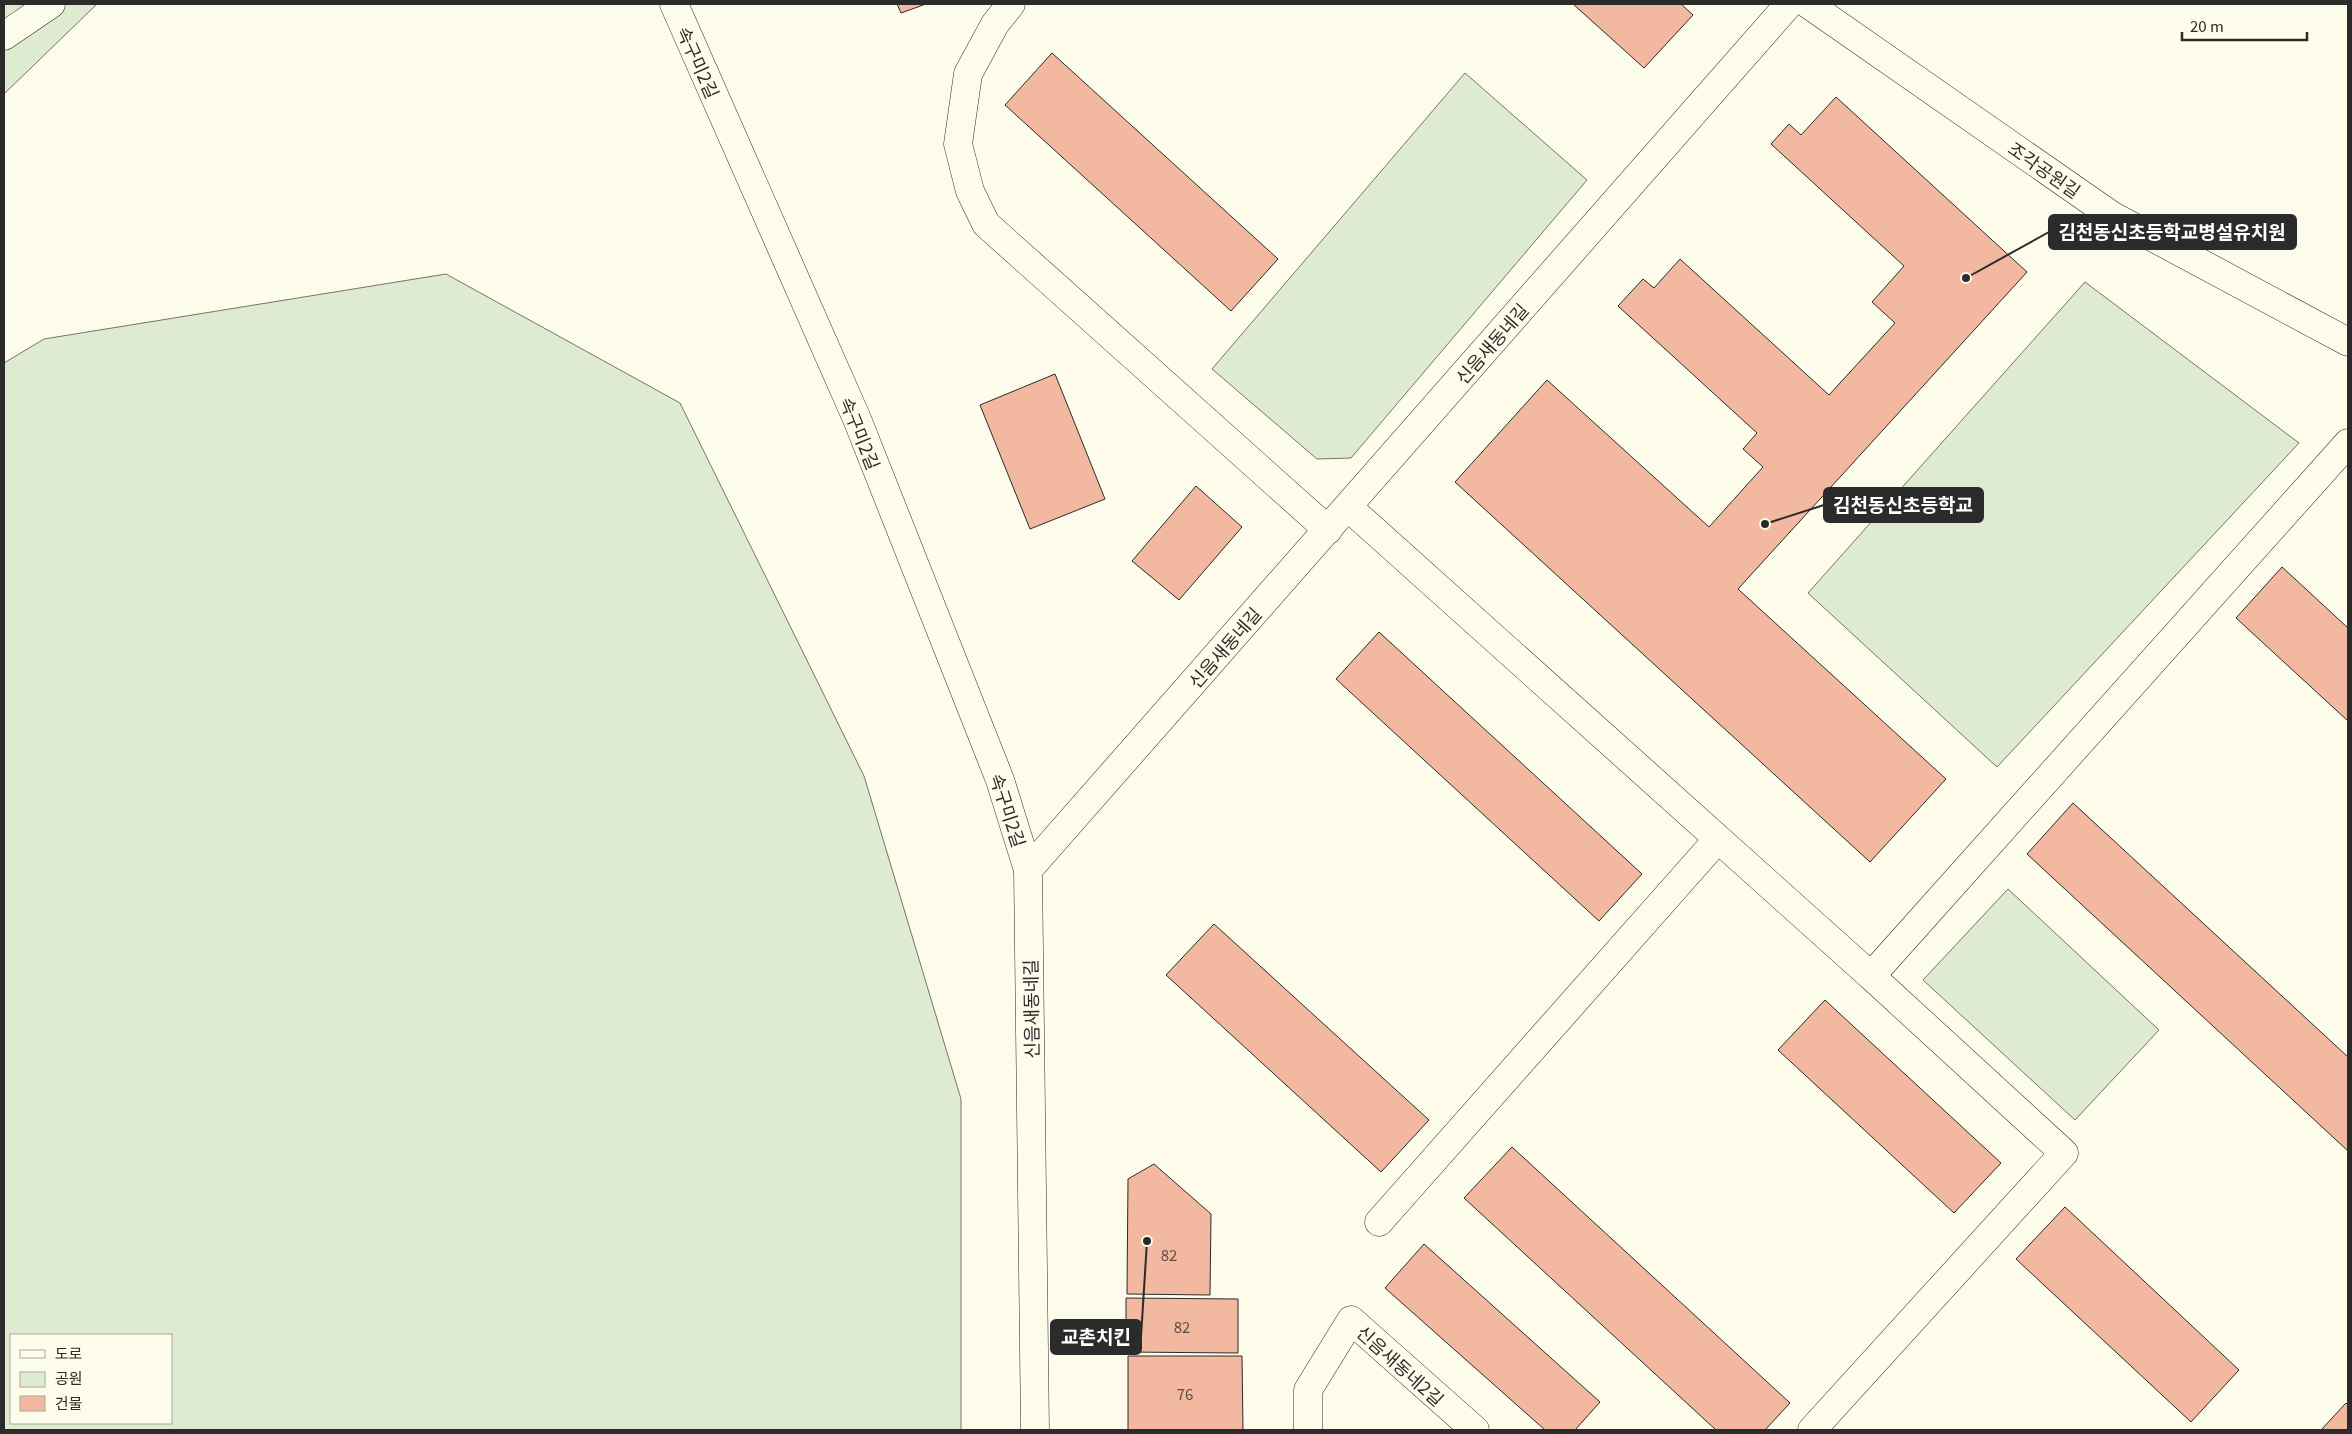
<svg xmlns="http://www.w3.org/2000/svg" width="2352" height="1434" viewBox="0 0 2352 1434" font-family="Georgia,'Noto Sans KR',serif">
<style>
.green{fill:#deebd1;stroke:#74746e;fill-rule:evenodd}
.building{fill:#f2b8a0;stroke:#2b2b2b}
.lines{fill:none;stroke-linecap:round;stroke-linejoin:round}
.minor-casing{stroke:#2b2b2b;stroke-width:29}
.minor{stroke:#fdfbea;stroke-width:28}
.labels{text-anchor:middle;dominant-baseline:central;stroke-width:4;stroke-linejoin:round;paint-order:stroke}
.number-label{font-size:15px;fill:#5d4e48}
.street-label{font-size:18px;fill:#2b2b2b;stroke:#fdfbea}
.leader{fill:none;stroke:#2b2b2b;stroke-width:2}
.callout-dot{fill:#2b2b2b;stroke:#fdfbea;stroke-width:2}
.callout{fill:#2b2b2b;stroke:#2b2b2b;stroke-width:2}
.callout-label{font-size:19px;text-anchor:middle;font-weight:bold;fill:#fff}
</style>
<rect width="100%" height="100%" fill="#fdfbea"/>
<!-- green -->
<g class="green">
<path d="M 4,4 L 97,4 L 4,94 Z"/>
<path d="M 1465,73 L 1587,180 L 1351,458 L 1317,459 L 1212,369 Z"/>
<path d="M 446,274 L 680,403 L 864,776 L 961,1099 L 961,1430 L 4,1430 L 4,363 L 44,339 ZM 171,1335 L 171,1423 L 11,1423 L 11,1335 Z"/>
<path d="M 2085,282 L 2299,443 L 1997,767 L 1808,593 Z"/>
<path d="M 2008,889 L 2159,1030 L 2075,1120 L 1923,980 Z"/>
</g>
<!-- building -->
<g class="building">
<path d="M 897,4 L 926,4 L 901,13 Z"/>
<path d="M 1573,4 L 1681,4 L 1693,15 L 1644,68 Z"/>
<path d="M 1052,53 L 1278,259 L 1231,311 L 1005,105 Z"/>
<path d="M 1836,97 L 2027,272 L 1738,589 L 1946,779 L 1870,862 L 1455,482 L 1547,380 L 1709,527 L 1763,467 L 1743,449 L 1757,433 L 1618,306 L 1643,279 L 1654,288 L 1680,259 L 1829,395 L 1895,323 L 1872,302 L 1904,266 L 1771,144 L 1789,124 L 1801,135 Z"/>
<path d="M 1055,374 L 1105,499 L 1030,529 L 980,405 Z"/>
<path d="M 1196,486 L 1242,527 L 1179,600 L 1132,561 Z"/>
<path d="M 2282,567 L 2348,628 L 2348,721 L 2236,618 Z"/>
<path d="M 1379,632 L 1642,874 L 1599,921 L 1336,679 Z"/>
<path d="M 2073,803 L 2348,1057 L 2348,1151 L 2027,854 Z"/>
<path d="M 1214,924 L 1429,1120 L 1381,1172 L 1166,975 Z"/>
<path d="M 1825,1000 L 2001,1163 L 1954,1213 L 1778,1050 Z"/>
<path d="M 1512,1147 L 1790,1403 L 1765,1430 L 1716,1430 L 1464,1198 Z"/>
<path d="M 1154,1164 L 1211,1214 L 1210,1295 L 1127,1294 L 1128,1179 Z"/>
<path d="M 2065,1207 L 2239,1370 L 2191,1422 L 2016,1259 Z"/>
<path d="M 1424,1244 L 1600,1402 L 1575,1430 L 1545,1430 L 1385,1288 Z"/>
<path d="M 1126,1298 L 1238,1299 L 1238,1353 L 1126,1352 Z"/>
<path d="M 1128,1356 L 1242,1356 L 1243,1430 L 1128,1430 Z"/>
<path d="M 2346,1403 L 2348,1405 L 2348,1430 L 2321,1430 Z"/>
</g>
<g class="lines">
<defs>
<g id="minor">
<path d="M 674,4 L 857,419 L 1000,780 L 1028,870 L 1035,1430"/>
<path d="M 1011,4 L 995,24 L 968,74 L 958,144 L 970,191 L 986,224 L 1328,530"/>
<path d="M 1808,4 L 2111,215 L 2348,342"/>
<path d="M 4,36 L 51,4"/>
<path d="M 1348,507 L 1871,976 L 2348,443"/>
<path d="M 1028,870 L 1789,4"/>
<path d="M 1379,1222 L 1718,839"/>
<path d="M 1308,1430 L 1308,1390 L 1351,1320 L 1475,1430"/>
<path d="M 1812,1430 L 2064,1153 L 1871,976"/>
</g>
</defs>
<!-- minor casing -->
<use href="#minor" class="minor-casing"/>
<!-- minor -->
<use href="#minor" class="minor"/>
</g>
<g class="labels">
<!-- number labels -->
<g class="number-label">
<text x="1169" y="1254">82</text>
<text x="1182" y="1326">82</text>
<text x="1185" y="1393">76</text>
</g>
<!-- street labels -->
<g class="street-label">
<text transform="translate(699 62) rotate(66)">속구미2길</text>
<text transform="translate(2045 169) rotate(35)">조각공원길</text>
<text transform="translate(1491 343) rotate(-49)">신음새동네길</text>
<text transform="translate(861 433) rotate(68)">속구미2길</text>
<text transform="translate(1224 647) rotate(-49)">신음새동네길</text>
<text transform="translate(1009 810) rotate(72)">속구미2길</text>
<text transform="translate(1030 1009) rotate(-91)">신음새동네길</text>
<text transform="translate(1401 1365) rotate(42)">신음새동네2길</text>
</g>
</g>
<!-- callouts -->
<path class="leader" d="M1966 278L2049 232M1765 524L1824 505M1147 1241L1141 1337"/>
<g class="callout-dot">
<circle cx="1966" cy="278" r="5"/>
<circle cx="1765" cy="524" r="5"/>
<circle cx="1147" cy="1241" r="5"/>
</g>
<g class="callout">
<rect x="2049" y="215" width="247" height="34" rx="5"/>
<rect x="1824" y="488" width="159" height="34" rx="5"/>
<rect x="1051" y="1320" width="90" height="34" rx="5"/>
</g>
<g class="callout-label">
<text x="2172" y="239">김천동신초등학교병설유치원</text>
<text x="1903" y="512">김천동신초등학교</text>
<text x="1096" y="1344">교촌치킨</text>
</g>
<!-- border -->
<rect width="2352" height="1434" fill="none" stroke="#2b2b2b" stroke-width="10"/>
<!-- legend -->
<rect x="10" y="1334" width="162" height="90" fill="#fdfbea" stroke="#a9a89e"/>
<rect x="20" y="1350" width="25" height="8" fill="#fdfbea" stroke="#a9a89e"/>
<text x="55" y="1359" font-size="15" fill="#2b2b2b">도로</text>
<rect x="20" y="1372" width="25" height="15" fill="#deebd1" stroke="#a9a89e"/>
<text x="55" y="1384" font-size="15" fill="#2b2b2b">공원</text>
<rect x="20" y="1396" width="25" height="15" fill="#f2b8a0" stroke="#a9a89e"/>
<text x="55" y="1409" font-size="15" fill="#2b2b2b">건물</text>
<!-- scale -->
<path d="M2182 32v8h125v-8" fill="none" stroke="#2b2b2b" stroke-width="2.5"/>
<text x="2190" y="32" font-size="15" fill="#2b2b2b" stroke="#fdfbea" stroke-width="4" paint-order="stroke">20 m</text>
</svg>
